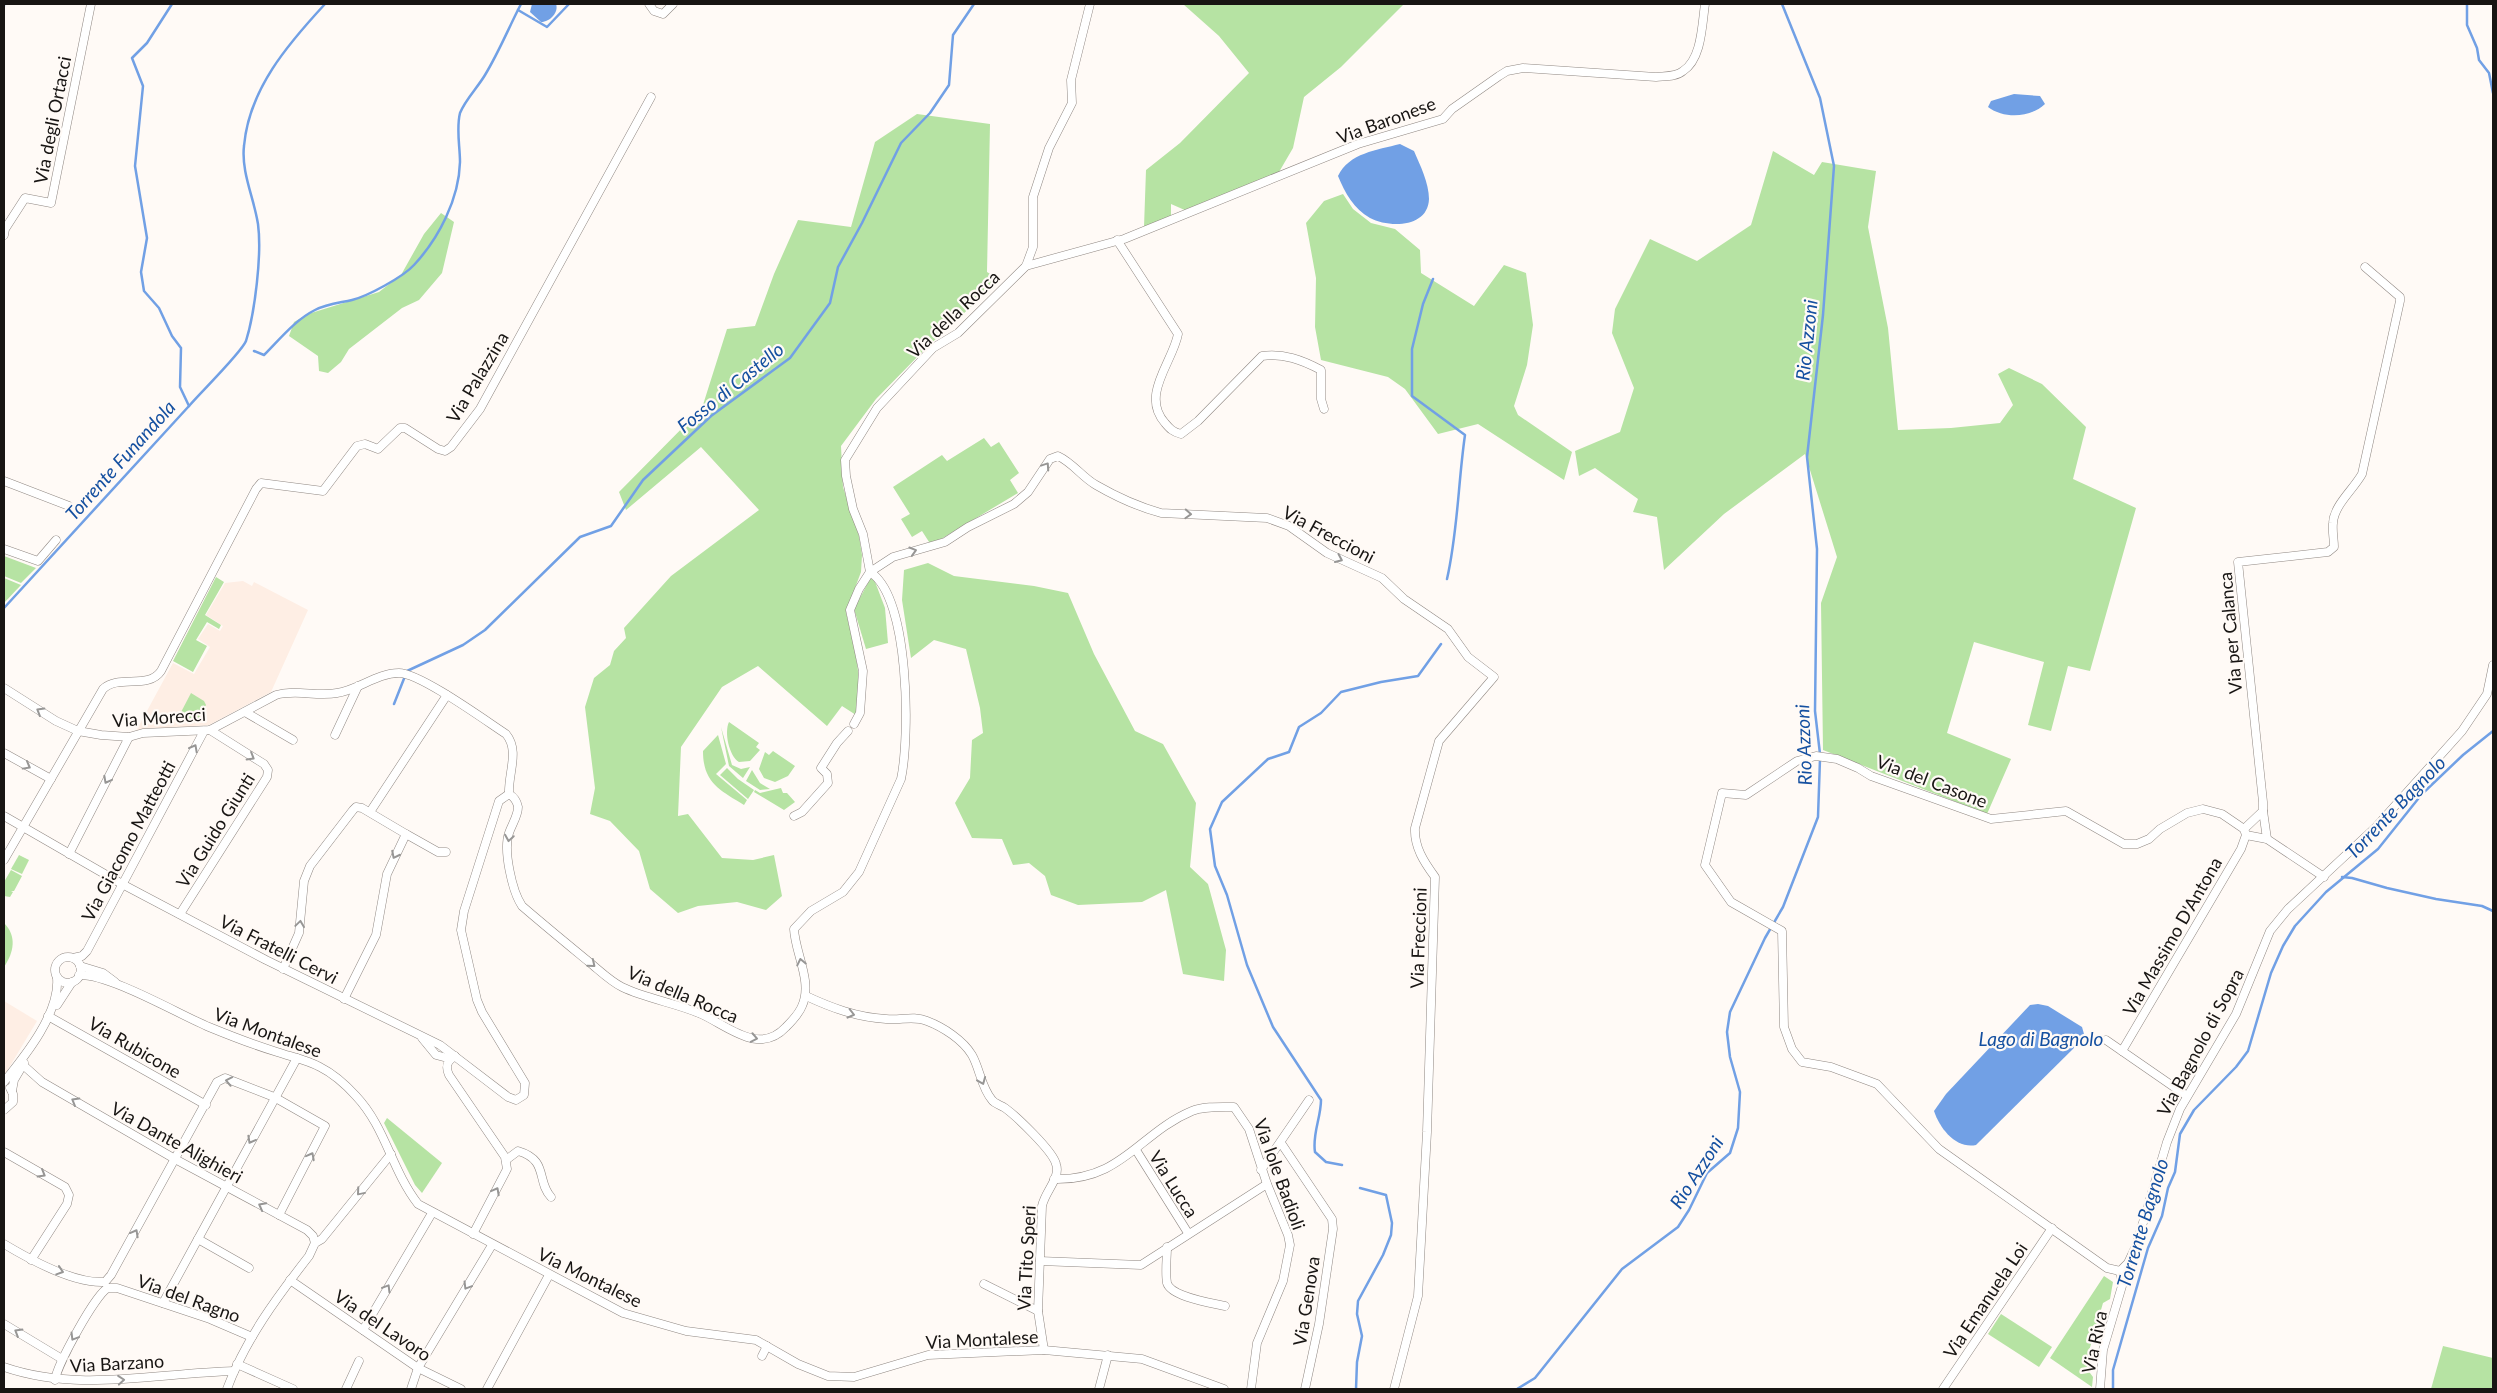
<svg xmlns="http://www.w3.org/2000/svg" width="2497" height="1393" viewBox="0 0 2497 1393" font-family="Lato,sans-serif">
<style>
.built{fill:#feeee4}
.green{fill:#b6e3a3}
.water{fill:#71a0e5}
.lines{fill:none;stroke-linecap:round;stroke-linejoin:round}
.stream{stroke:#71a0e5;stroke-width:2.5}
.minor-casing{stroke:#908883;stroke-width:9}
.minor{stroke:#fff;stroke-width:8}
.oneway{stroke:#979695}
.labels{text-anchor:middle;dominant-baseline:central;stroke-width:4.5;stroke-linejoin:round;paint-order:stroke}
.street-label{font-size:18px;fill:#181513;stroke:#fffaf6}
.water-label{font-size:19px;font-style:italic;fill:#1550a0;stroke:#fffaf6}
</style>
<rect width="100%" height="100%" fill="#fffaf6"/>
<!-- built -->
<g class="built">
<path d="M 243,581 L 252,586 L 254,582 L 308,610 L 271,692 L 209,725 L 135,733 L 173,663 L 194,674 L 210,647 L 198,639 L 208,624 L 220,631 L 223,626 L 206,615 L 225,583 Z"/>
<path d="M 4,1001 L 37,1021 L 4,1076 Z"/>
</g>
<!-- green -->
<g class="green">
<path d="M 1183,4 L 1404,4 L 1341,67 L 1304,97 L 1293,148 L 1279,172 L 1187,211 L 1171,204 L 1171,218 L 1144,227 L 1146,170 L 1180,143 L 1249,73 L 1219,36 Z"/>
<path d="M 917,114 L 990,124 L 987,272 L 1000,280 L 926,348 L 876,399 L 841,446 L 843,487 L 859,536 L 862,555 L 861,572 L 846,612 L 856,656 L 860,686 L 856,715 L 842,706 L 827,726 L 758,666 L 722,687 L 681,747 L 678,816 L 688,814 L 722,858 L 753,860 L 774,855 L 782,896 L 766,910 L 737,902 L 698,906 L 678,913 L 650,889 L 639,851 L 610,821 L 590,814 L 595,788 L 585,707 L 594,678 L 610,665 L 614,651 L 626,638 L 624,628 L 671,576 L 759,510 L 701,447 L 626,510 L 619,492 L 702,408 L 727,329 L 755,326 L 774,274 L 798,220 L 851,227 L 875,142 Z"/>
<path d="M 1773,151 L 1814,175 L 1822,162 L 1876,171 L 1868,227 L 1888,328 L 1898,430 L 1951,428 L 2000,423 L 2013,405 L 1998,374 L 2009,368 L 2042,384 L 2086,427 L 2073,479 L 2136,508 L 2090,671 L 2068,666 L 2051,731 L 2028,725 L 2044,662 L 1974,642 L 1947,733 L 2011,759 L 1987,814 L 1823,750 L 1821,603 L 1837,557 L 1805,454 L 1724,514 L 1664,570 L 1657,517 L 1633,512 L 1638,499 L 1595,468 L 1579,476 L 1575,451 L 1620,432 L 1634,388 L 1612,333 L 1615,309 L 1650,239 L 1697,261 L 1751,225 Z"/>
<path d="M 1343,194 L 1353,209 L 1371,223 L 1395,229 L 1420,250 L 1421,273 L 1474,306 L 1504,265 L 1526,273 L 1533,325 L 1527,365 L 1514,406 L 1518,415 L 1572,452 L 1564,480 L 1478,424 L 1438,434 L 1405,389 L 1388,377 L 1321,360 L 1315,327 L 1316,278 L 1306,223 L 1324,201 Z"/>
<path d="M 441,213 L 454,222 L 442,273 L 419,300 L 402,308 L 349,349 L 341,362 L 328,373 L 319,371 L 318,356 L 289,336 L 294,322 L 308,314 L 379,292 L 401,275 L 424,234 Z"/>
<path d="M 984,438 L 991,447 L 999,442 L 1019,473 L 1010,480 L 1018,493 L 931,545 L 922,531 L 912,537 L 901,519 L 910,514 L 893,487 L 942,455 L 947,461 Z"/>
<path d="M 4,556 L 36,568 L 21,583 L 4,576 Z"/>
<path d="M 928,563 L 954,576 L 1034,586 L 1068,593 L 1094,654 L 1135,731 L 1163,744 L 1196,803 L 1190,867 L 1208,884 L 1226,950 L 1224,981 L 1183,974 L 1166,890 L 1142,902 L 1078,905 L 1051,895 L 1045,876 L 1029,863 L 1013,865 L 1002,839 L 972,838 L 955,803 L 970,778 L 972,740 L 983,733 L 980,708 L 966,649 L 934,640 L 911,658 L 902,600 L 904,570 Z"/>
<path d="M 216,577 L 224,582 L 205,615 L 221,625 L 219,629 L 207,622 L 196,640 L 207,646 L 193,672 L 173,661 Z"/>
<path d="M 4,578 L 21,585 L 4,603 Z"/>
<path d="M 870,579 L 874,579 L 885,608 L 888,643 L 866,649 L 854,609 Z"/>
<path d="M 191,693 L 204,701 L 206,705 L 196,723 L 182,720 L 179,716 Z"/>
<path d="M 729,722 L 759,743 L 756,747 L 760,750 L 750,761 L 739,762 C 729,756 724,732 729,722 Z"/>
<path d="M 721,727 L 732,765 L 741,769 L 750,767 L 743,778 L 729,766 Z"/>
<path d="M 718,735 L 726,764 L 716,774 L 747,800 L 744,805 C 720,790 703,783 703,751 Z"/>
<path d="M 773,751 L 795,766 L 788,776 L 775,782 L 764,778 L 759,769 L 765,752 L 769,755 Z"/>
<path d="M 727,768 L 738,779 L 754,790 L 748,799 L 720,775 Z"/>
<path d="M 752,770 L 760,783 L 770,789 L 760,790 L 746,781 Z"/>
<path d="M 781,788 L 783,793 L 787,793 L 795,802 L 784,810 L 754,792 L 755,790 L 760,793 Z"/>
<path d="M 19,855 L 29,860 L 22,874 L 11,869 Z"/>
<path d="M 11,870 L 22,876 L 14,891 L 11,891 L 13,892 L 10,897 L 4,896 L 4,882 Z"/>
<path d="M 4,923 C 17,936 14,952 4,967 Z"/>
<path d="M 387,1118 L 442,1163 L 422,1193 L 415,1185 L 384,1123 Z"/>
<path d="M 2104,1276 L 2113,1282 L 2110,1299 L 2103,1303 L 2089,1351 L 2087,1369 L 2093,1377 L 2092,1387 L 2050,1358 Z"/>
<path d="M 2001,1314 L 2052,1347 L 2039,1367 L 1988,1334 Z"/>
<path d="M 2443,1346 L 2493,1358 L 2493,1389 L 2431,1389 Z"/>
</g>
<!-- water -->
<g class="water">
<path d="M 532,4 L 556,4 C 559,12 550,22 541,22 L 530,12 Z"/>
<path d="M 2014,94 L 2040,96 L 2045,104 C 2030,118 2004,119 1988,107 L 1991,101 Z"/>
<path d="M 1400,144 L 1414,151 C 1420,165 1429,183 1429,199 C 1428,228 1389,228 1370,218 C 1354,209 1345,193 1338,176 C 1349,153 1377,150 1400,144 Z"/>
<path d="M 2038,1004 L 2048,1006 L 2082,1027 L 2084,1034 L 2079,1043 L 1976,1145 C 1956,1149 1940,1129 1934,1111 L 1946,1094 L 2030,1005 Z"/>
</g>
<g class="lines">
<!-- stream -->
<g class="stream">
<path d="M 1782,4 L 1820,98 L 1834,166 L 1823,315 L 1807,457 L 1817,549 L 1815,711 L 1820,754"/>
<path d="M 2467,4 L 2467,25 L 2477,48 L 2479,60 L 2489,73 L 2493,93"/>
<path d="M 4,6 L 4,4"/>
<path d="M 518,10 L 547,27 L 569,4"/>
<path d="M 1433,279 L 1423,304 L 1412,349 L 1412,396 L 1465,435 C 1458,483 1458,531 1447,579"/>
<path d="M 254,351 L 264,355 C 280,339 295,320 315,310 C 327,304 339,303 352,300 C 368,296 403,277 414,265 C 439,238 459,199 460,162 C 460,146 456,129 460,113 C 465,100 478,87 485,75 C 499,52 509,27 521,4"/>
<path d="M 189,406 C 200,393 241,353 246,341 C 255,312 262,254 258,224 C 254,198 241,172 244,146 C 249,89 288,44 325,4"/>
<path d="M 4,608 L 189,406 L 180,387 L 181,348 L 172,336 L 159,308 L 144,291 L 141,272 L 147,238 L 135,166 L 143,86 L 132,58 L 147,43 L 172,4"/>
<path d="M 394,704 L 407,671 L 463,645 L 485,630 L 580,537 L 611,526 L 643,480 L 711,416 L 790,358 L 830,303 L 838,267 L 862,223 L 901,143 L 930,113 L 949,85 L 953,35 L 974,4"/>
<path d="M 2342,877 L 2352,878 L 2387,888 L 2436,899 L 2482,906 L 2493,911"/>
<path d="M 1342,1165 L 1326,1162 L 1315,1152 C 1312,1134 1321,1118 1321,1100 L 1273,1027 L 1247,965 L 1227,895 L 1215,866 L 1210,829 L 1222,802 L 1268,759 L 1289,752 L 1299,727 L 1321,713 L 1341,692 L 1381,682 L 1418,676 L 1441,644"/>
<path d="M 1356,1389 L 1357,1362 L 1362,1336 L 1357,1314 L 1358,1301 L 1383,1255 L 1391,1235 L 1392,1223 L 1386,1195 L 1360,1188"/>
<path d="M 1517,1389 L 1535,1378 L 1622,1269 L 1678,1227 L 1689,1210 L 1707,1173 L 1730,1153 L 1738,1128 L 1740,1092 L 1730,1057 L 1727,1032 L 1730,1012 L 1765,938 L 1783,907 L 1818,817 L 1820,759"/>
<path d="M 2113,1389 L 2113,1370 L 2148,1248 L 2162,1216 L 2168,1188 L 2175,1172 L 2180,1134 L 2194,1110 L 2236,1067 L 2248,1051 L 2271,973 L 2283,946 L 2295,926 L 2326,892 L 2378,849 L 2422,794 L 2463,755 L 2493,731"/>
</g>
<defs>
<g id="minor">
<path d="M 649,4 L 654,11 L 663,14 L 673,4"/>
<path d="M 4,235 L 5,229 L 25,198 L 51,203 L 91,4"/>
<path d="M 1117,240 L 1178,334 C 1173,362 1140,395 1165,423 C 1170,429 1173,432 1181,434 L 1198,421 L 1262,356 C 1284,353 1302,360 1321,370 L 1321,399 L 1324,409"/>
<path d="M 1026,266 L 1124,239 L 1358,144 L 1443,119 L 1452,109 L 1499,76 L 1507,71 L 1523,68 L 1656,77 C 1665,76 1676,77 1683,71 C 1702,59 1702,24 1705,4"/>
<path d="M 4,481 L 69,506"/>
<path d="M 4,549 L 38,561 L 56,540"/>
<path d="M 4,688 L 56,721 L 78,731 L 101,735 L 129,737 L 143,733 L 210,730 L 276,695 C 296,689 317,697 337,693 C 358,690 377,673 399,673 C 420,673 486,721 506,734 C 520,751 508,773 509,794"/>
<path d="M 245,712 L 293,740"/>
<path d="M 854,724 L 860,713 L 863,671 L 850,610 L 859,589 L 870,572 L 893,557 L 945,542 L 968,527 L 1014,504 L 1028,492 L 1050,459 L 1058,456 C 1073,463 1082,477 1096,485 C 1115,496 1139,507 1161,513 L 1267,518 L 1289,526 L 1327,553 L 1382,578 L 1404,599 L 1448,629 L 1468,657 L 1494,677 L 1439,741 L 1415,828 C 1414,847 1424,862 1435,877 L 1427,1132 L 1418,1296 L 1394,1389"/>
<path d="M 335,735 L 358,686"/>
<path d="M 4,753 L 51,779"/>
<path d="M 509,794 C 514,797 517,801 518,807 C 518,816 512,824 509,833 C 503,850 512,891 522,906 C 544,925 566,943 589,962 C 599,970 610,981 622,987 C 647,999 676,1003 701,1014 C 728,1026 759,1056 786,1027 C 792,1021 799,1014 802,1006 C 813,982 795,953 794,929 L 811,911 L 843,892 L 859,872 L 901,779 C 910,737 910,597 870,572 L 863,534 L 853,509 L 846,476 L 845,460 L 877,408 L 933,348 L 958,333 L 1026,266 L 1033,247 L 1033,197 L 1049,148 L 1072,103 L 1071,80 L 1090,4"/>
<path d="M 2263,811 L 2267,839"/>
<path d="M 370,812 L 447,695"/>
<path d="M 4,816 L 122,884 L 266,960 L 440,1045 L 508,1097 L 516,1100 L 524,1095 L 525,1083 L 482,1012 L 477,1000 L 461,930 L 464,911 L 499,801 L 509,794"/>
<path d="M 794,816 L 802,812 L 828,783 L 827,774 L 821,768 L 837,743 L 848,731"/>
<path d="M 2244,829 L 2263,811 L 2263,802 L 2238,562 L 2328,552 L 2334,547 C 2334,539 2332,531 2333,523 C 2334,505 2353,490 2362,474 L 2400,301 L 2400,297 L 2365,267"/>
<path d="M 406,834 L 438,852 L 446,852"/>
<path d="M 69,854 L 129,737"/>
<path d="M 4,860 L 103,689 C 119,674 148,690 161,671 L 256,489 L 261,483 L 323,491 L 357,446 L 365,444 L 378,449 L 400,428 L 405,428 L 438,449 L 445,451 L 451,447 L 480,409 L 651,97"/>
<path d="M 180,914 L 267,777 L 268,770 L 264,764 L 210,730"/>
<circle cx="68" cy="970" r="13"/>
<path d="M 73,958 L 82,956 L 87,951 L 204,731"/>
<path d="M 80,966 L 103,973 L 115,982"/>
<path d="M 283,969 L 299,933 L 304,881 L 310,866 L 353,810 L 356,807 L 362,808 L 406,834 L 387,874 L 376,935 L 344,999"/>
<path d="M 79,975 C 110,974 178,1014 209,1027 C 231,1036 254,1045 277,1052 C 292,1057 307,1060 320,1067 C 334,1074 346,1085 356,1096 C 386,1128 391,1169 418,1204 L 623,1313 L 686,1331 L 756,1340 L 798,1364 L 828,1376 L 854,1377 L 928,1355 L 1044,1350 L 1142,1359 L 1224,1389"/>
<path d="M 806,996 C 832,1008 856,1017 886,1019 C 900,1021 913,1015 927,1021 C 943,1027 963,1040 972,1055 C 980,1069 981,1087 992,1100 C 995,1104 1001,1105 1005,1108 C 1016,1116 1053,1151 1056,1164 C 1061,1178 1045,1191 1042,1206 L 1038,1311 L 1044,1350"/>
<path d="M 57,1005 L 72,982"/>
<path d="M 48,1016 L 206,1105"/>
<path d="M 422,1038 L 436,1055 L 451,1059"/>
<path d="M 2106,1040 L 2187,1096"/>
<path d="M 2122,1051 L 2241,849 L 2246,835"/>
<path d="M 455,1056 C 447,1061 445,1066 449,1075 L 505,1157 L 507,1169 L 473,1234"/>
<path d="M 23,1065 L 42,1082 L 175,1159 L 307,1230 L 313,1236 L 315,1243"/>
<path d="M 4,1082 C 25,1056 60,1013 57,978"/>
<path d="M 12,1091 L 14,1080 L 24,1063"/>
<path d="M 4,1110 L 13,1102 L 13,1094 L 10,1088"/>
<path d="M 1281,1143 L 1332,1219 L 1333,1229 L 1319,1324 L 1305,1389"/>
<path d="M 1136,1150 L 1188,1233"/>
<path d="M 4,1152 L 65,1187 L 69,1195 L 67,1204 L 31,1260"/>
<path d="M 506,1160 L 518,1151 C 549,1160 536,1181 551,1197"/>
<path d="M 1261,1170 L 1309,1100"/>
<path d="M 1054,1179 C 1122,1181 1139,1133 1192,1111 C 1204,1106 1221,1107 1234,1107 L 1249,1129 L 1267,1184 L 1288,1235 L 1290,1245 L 1283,1281 L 1257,1343 L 1251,1389"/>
<path d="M 198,1239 L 249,1268"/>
<path d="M 4,1244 C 29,1259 75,1284 105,1282 L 111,1275 L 217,1082 L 225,1078 L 274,1097 L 325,1126 L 279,1215"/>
<path d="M 1167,1247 C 1167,1258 1165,1272 1167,1283 C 1171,1297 1212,1303 1225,1306"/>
<path d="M 1040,1261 L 1141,1265 L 1267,1184"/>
<path d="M 2120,1271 L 2107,1268 L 1939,1149 L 1877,1084 L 1831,1067 L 1802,1062 L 1792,1049 L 1784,1027 L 1782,931 L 1731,902 L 1705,865 L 1722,793 L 1746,795 L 1797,761 L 1816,756 L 1837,759 L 1858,768 L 1871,776 L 1991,819 L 2066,811 L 2124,844 L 2137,844 L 2149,839 L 2160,829 L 2187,813 L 2203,809 L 2222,814 L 2244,829 L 2246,835 L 2267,839 L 2324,877"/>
<path d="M 2120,1271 L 2128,1263 L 2136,1246 L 2167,1142 L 2180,1109 L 2236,1014 L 2270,931 L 2288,909 L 2376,827 L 2462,731 L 2487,694 L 2493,665"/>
<path d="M 290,1280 L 418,1368 L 461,1389"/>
<path d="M 984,1284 L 1038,1311"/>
<path d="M 163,1303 L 297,1058"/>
<path d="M 4,1324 L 62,1359"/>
<path d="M 363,1330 L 432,1213"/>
<path d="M 762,1356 L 767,1346"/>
<path d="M 237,1364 L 293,1389"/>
<path d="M 4,1367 C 79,1393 156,1373 234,1371"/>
<path d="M 55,1380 C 57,1365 96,1293 108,1288 L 117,1288 L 210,1319 L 252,1337"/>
<path d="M 227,1389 C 245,1340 277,1297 309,1256 L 315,1243 L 322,1239 L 391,1154"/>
<path d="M 346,1389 L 359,1361"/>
<path d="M 411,1389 L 418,1368 L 492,1245"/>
<path d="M 487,1389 L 549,1275"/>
<path d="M 1099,1389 L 1108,1355"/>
<path d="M 1943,1389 L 2052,1228"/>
<path d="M 2100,1389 L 2103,1350 L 2122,1286 L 2120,1271"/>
</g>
</defs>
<!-- minor casing -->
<use href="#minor" class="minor-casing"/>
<!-- minor -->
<use href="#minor" class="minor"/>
</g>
<!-- one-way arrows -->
<defs><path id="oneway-chevron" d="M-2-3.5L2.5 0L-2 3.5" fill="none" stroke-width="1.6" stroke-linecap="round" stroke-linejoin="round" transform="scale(1.25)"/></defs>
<g class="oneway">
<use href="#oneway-chevron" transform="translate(1046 466) rotate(-56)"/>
<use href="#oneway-chevron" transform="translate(1188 514) rotate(3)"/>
<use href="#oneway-chevron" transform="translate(913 551) rotate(-17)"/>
<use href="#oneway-chevron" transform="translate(1339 559) rotate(24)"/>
<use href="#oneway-chevron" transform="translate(40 711) rotate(-149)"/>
<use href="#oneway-chevron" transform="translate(194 748) rotate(-62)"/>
<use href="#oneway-chevron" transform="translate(251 757) rotate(31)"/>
<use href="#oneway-chevron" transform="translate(27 766) rotate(29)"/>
<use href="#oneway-chevron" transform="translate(107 780) rotate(118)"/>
<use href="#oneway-chevron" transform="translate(509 838) rotate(99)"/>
<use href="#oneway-chevron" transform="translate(395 855) rotate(117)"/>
<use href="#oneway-chevron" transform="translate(300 924) rotate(-82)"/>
<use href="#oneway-chevron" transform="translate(801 962) rotate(-102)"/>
<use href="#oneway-chevron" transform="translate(592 964) rotate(39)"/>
<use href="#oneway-chevron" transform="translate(851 1014) rotate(14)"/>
<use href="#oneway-chevron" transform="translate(754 1038) rotate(11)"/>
<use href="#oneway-chevron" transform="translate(229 1081) rotate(-169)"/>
<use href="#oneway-chevron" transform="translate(982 1081) rotate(68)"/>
<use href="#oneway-chevron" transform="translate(75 1101) rotate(-150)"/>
<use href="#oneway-chevron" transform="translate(251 1140) rotate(119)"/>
<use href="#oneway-chevron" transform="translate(311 1156) rotate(-62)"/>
<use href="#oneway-chevron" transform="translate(42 1174) rotate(30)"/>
<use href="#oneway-chevron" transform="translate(496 1191) rotate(-62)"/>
<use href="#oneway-chevron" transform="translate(360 1192) rotate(130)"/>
<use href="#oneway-chevron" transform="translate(262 1206) rotate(-152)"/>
<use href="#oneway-chevron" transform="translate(135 1233) rotate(-61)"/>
<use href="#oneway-chevron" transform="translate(60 1271) rotate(18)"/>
<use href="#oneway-chevron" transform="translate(467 1286) rotate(121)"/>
<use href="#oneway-chevron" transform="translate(387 1288) rotate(-59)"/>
<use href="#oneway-chevron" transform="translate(18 1332) rotate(-149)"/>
<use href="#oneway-chevron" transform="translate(74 1337) rotate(121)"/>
<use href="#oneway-chevron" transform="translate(121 1380) rotate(-5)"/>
</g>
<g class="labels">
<!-- street labels -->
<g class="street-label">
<text transform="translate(52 120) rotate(-79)">Via degli Ortacci</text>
<text transform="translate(1386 120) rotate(-20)">Via Baronese</text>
<text transform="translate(953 314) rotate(-43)">Via della Rocca</text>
<text transform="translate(477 377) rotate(-59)">Via Palazzina</text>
<text transform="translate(1329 534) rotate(28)">Via Freccioni</text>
<text transform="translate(2230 633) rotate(-95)">Via per Calanca</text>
<text transform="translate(159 717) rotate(-4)">Via Morecci</text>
<text transform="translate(1932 781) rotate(21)">Via del Casone</text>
<text transform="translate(215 830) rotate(-58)">Via Guido Giunti</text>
<text transform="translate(128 841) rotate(-62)">Via Giacomo Matteotti</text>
<text transform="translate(2172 936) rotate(-60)">Via Massimo D'Antona</text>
<text transform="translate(1418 938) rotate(-88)">Via Freccioni</text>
<text transform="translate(279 949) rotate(27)">Via Fratelli Cervi</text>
<text transform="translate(683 994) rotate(23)">Via della Rocca</text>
<text transform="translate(268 1032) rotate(20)">Via Montalese</text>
<text transform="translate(2200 1042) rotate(-62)">Via Bagnolo di Sopra</text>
<text transform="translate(135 1047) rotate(30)">Via Rubicone</text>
<text transform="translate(177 1142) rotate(29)">Via Dante Alighieri</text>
<text transform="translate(1280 1174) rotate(70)">Via Iole Badioli</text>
<text transform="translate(1174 1184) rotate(58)">Via Lucca</text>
<text transform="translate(1026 1258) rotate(-87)">Via Tito Speri</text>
<text transform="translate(590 1277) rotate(26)">Via Montalese</text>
<text transform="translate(189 1298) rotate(20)">Via del Ragno</text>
<text transform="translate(1985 1300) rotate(-56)">Via Emanuela Loi</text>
<text transform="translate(1306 1301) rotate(-81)">Via Genova</text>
<text transform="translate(383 1325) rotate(34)">Via del Lavoro</text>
<text transform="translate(982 1339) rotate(-3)">Via Montalese</text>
<text transform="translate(2094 1342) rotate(-78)">Via Riva</text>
<text transform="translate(117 1363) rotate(-3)">Via Barzano</text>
</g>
<!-- water labels -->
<g class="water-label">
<text transform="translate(1806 340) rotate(-84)">Rio Azzoni</text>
<text transform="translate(730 387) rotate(-39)">Fosso di Castello</text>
<text transform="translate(120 460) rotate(-48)">Torrente Funandola</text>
<text transform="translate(1803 745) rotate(-92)">Rio Azzoni</text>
<text transform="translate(2395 807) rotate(-46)">Torrente Bagnolo</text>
<text x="2041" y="1038">Lago di Bagnolo</text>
<text transform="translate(1696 1172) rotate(-57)">Rio Azzoni</text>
<text transform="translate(2142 1223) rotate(-73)">Torrente Bagnolo</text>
</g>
</g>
<!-- border -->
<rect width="2497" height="1393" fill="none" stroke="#181513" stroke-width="10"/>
</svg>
